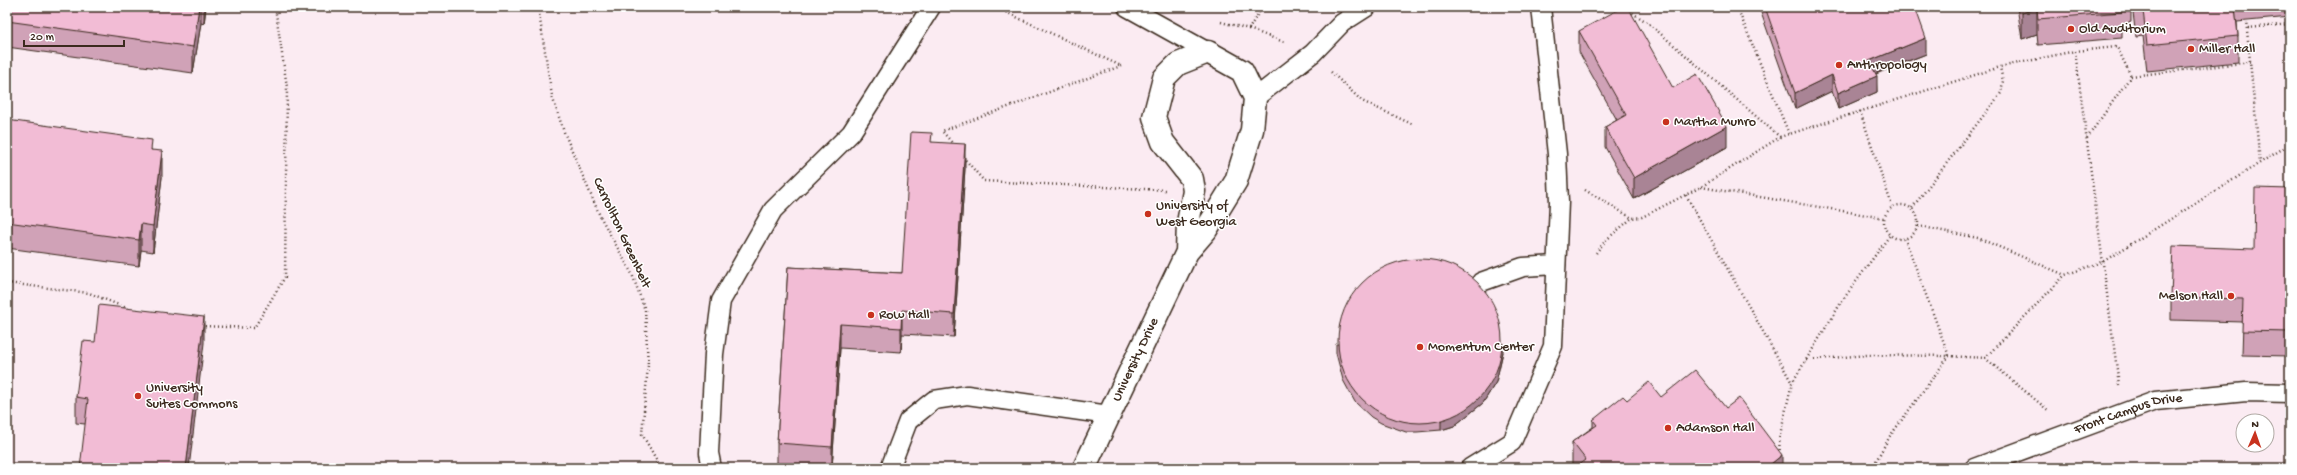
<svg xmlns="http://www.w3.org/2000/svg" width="2297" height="475" viewBox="0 0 2297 475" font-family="'Gochi Hand',sans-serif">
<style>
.built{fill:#fbebf2;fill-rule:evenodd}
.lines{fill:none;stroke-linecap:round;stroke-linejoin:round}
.service-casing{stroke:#3b2a1e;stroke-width:21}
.minor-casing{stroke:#3b2a1e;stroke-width:25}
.path{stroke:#3b2a1e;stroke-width:2.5;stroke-dasharray:1 3;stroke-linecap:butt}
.service{stroke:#fff;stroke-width:18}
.minor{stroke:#fff;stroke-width:22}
.wall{fill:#d0a2b7;stroke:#3b2a1e}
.shaded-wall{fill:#a98495;stroke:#3b2a1e}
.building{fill:#f2bcd5;stroke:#3b2a1e}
.poi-dot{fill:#c8321e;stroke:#fff;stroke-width:1.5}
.labels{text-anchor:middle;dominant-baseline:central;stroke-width:3;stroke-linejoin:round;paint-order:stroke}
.poi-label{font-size:14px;fill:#3b2a1e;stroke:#fff;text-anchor:start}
.street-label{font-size:14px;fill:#3b2a1e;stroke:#fff}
</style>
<rect width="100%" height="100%" fill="#fff"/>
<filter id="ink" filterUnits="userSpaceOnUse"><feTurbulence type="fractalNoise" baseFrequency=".025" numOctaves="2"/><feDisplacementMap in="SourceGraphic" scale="8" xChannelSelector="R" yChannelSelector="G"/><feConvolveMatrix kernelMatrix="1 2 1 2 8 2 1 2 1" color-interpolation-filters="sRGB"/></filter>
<g filter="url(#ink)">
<!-- built -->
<path class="built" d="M 7,7 L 2290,7 L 2290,468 L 7,468 ZM 2243,421 L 2267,421 L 2267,445 L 2243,445 Z"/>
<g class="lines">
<defs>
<g id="service">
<path d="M 1127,7 L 1208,52"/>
<path d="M 1255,98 L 1313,53 L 1342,23 L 1367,7"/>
<path d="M 1481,282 L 1523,267 L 1556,265"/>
<path d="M 712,468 L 709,453 L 714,354 L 721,301 L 773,210 L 851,133 L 931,7"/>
<path d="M 890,468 L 908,421 L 934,400 L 967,395 L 1109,415"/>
<path d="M 1470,468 L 1512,442 L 1553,346 L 1559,202 L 1557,154 L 1541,7"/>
<path id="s1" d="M 1974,468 L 2155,401 L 2246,392 L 2290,393"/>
</g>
<g id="minor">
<path id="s2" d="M 1084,468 L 1187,252 L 1206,230 L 1236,181 L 1252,130 L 1255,98 L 1242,71 L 1208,52 L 1178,64 L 1164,78 L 1154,117 L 1163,142 L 1192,179 L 1194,191 L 1188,223 L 1187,252"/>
</g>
</defs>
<!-- service casing -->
<use href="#service" class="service-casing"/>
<!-- minor casing -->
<use href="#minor" class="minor-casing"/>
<!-- path -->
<g class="path">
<path d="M 538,7 L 552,96 L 564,132 L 600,216 L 632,274 L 645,310 L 648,365 L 642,434 L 661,468"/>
<path d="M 995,7 L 1121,66"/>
<path d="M 1737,7 L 1789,134"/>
<path d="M 1629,11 L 1647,22 L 1780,137"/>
<path d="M 2246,20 L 2260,163"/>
<path d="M 1221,22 L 1249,29 L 1262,7"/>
<path d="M 2248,28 L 2290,24"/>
<path d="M 1249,29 L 1284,42"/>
<path d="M 2075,51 L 2117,47 L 2131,76"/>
<path d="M 1331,72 L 1362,101 L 1414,125"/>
<path d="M 1860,111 L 1892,206"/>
<path d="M 2087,138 L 2131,76 L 2251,62"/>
<path d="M 954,145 L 942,131 L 1121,66"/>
<path d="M 963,157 L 984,181 L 1165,190"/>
<path d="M 1701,187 L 1884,218"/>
<path d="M 1585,190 L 1632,218 L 1642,217 L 1701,187 L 1780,137 L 2000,67 L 2075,51 L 2119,385"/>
<path d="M 1686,195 L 1792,383"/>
<circle cx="1901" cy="222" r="17"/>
<path d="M 1912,208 L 2001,93 L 2003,81 L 2000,67"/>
<path d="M 1918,226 L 1978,238 L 2065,275"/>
<path d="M 1596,253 L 1606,240 L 1632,218"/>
<path d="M 7,283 L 89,293 L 129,309"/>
<path d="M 201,326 L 254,328 L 285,277 L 287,87 L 275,7"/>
<path d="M 1985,358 L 2065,275 L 2104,261 L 2290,144"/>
<path d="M 1806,360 L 1867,355 L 1949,356 L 1905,239"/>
<path d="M 1780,454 L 1779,439 L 1792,383 L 1842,301 L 1890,235"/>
<path d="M 1872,468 L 1890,436 L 1949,356 L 1985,358 L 2049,411"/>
</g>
<!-- service -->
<use href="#service" class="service"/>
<!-- minor -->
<use href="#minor" class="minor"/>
</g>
<!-- wall -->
<g class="wall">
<path d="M 7,7 L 206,7 L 204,24 L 201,23 L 193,73 L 7,47 Z"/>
<path d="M 1759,7 L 1915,7 L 1926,54 L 1876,74 L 1877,92 L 1838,109 L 1832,91 L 1795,109 Z"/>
<path d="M 2017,7 L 2131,7 L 2131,22 L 2122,24 L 2122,38 L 2038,45 L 2037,34 L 2022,39 Z"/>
<path d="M 2133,7 L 2290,7 L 2290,17 L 2237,22 L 2238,36 L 2238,62 L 2147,71 L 2143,36 L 2136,37 L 2133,13 Z"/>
<path d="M 1579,31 L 1673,88 L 1727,147 L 1634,199 L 1605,147 L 1605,127 L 1617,120 L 1579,52 Z"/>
<path d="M 7,120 L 152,150 L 162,177 L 153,252 L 141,250 L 139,266 L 7,248 Z"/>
<path d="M 932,142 L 965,168 L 954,337 L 902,334 L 901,352 L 840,348 L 832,468 L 799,468 L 777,467 L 777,443 L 788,267 L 902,273 Z"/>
<path d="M 2290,189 L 2290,356 L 2242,355 L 2243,322 L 2171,320 L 2171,297 L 2254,249 Z"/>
<path d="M 95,342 L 204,343 L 85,424 L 76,423 L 76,397 Z"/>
<path d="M 1336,344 L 1503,352 L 1496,382 L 1483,403 L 1454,426 L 1441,430 L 1417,432 L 1406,432 L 1381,423 L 1371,417 L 1355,402 L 1343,380 L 1336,353 Z"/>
<path d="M 1661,397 L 1726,408 L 1782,468 L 1573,468 L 1572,466 L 1572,442 L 1593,427 L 1593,420 L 1627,400 Z"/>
</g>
<!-- shaded-wall -->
<g class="shaded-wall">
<path d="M 199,7 L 201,7 L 201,23 L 193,73 L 193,47 Z"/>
<path d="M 204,7 L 206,7 L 204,24 Z"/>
<path d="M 2037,8 L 2037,34 L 2022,39 L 2022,13 Z"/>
<path d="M 1926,38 L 1926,54 L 1869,76 L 1869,61 Z"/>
<path d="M 1832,75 L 1832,91 L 1795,109 L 1795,93 Z"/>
<path d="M 1877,76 L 1877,92 L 1838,109 L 1838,93 Z"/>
<path d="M 1727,126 L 1727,147 L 1634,199 L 1634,178 Z"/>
<path d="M 965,144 L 965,168 L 954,337 L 954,314 Z"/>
<path d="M 162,151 L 162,177 L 153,252 L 153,226 Z"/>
<path d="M 141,224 L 141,250 L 139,266 L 139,240 Z"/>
<path d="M 902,310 L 902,334 L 901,352 L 901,328 Z"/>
<path d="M 204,317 L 204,343 L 189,468 L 186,468 Z"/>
<path d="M 840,324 L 840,348 L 832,468 L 832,447 Z"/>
<path d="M 1503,343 L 1503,352 L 1496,382 L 1483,403 L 1454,426 L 1441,430 L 1441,421 Z"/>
<path d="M 1782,455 L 1782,468 L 1766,468 Z"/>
</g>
<!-- building -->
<g class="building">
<path d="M 7,7 L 199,7 L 193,47 L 7,21 Z"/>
<path d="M 1623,7 L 1628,7 L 1673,88 L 1697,74 L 1727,126 L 1634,178 L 1605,127 L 1626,115 L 1579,31 Z"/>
<path d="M 1765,7 L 1915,7 L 1926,38 L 1869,61 L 1877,76 L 1838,93 L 1832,75 L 1795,93 Z"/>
<path d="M 2021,7 L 2121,7 L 2122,12 L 2038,19 L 2037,8 L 2022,13 Z"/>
<path d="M 2135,7 L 2235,7 L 2238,36 L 2147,45 L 2143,10 L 2136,11 Z"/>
<path d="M 7,120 L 152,140 L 151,150 L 162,151 L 153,226 L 141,224 L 139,240 L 7,222 Z"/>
<path d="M 911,132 L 932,133 L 931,142 L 965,144 L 954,314 L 902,310 L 901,328 L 840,324 L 832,447 L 777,443 L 788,267 L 902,273 Z"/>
<path d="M 2255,188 L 2290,189 L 2290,332 L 2242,331 L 2243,299 L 2171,297 L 2173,246 L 2254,249 Z"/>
<circle cx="1420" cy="341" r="82"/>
<path d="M 99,305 L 204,317 L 186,468 L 80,468 L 88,399 L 76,397 L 83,341 L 95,342 Z"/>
<path d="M 1695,370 L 1726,408 L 1739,398 L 1782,455 L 1766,468 L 1575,468 L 1586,460 L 1572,442 L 1597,425 L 1593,420 L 1623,396 L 1627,400 L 1649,382 L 1661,397 Z"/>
</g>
</g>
<!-- markers -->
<g class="poi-dot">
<circle cx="2071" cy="29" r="4"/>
<circle cx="2191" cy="49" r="4"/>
<circle cx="1839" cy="65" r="4"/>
<circle cx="1666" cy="122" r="4"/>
<circle cx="1148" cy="214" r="4"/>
<circle cx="2231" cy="296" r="4"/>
<circle cx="871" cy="315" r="4"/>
<circle cx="1420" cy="347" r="4"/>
<circle cx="138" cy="396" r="4"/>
<circle cx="1668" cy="428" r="4"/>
</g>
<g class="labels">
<!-- poi labels -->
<g class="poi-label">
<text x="2079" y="29">Old Auditorium</text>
<text x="2199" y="49">Miller Hall</text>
<text x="1847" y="65">Anthropology</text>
<text x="1674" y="122">Martha Munro</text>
<text x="1156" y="206">University of<tspan x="1156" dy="16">West Georgia</tspan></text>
<text x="2223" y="296" text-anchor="end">Melson Hall</text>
<text x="879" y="315">Row Hall</text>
<text x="1428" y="347">Momentum Center</text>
<text x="146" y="388">University<tspan x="146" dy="16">Suites Commons</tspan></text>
<text x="1676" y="428">Adamson Hall</text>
</g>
<!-- street labels -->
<g class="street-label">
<text transform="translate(621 233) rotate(65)">Carrollton Greenbelt</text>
<text stroke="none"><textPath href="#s2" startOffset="120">University Drive</textPath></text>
<text stroke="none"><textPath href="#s1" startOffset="164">Front Campus Drive</textPath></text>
</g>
</g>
<!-- margin -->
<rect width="2297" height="475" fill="none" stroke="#fff" stroke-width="24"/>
<rect x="12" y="12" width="2273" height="451" fill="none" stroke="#3b2a1e" stroke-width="1.5" filter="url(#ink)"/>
<!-- north arrow -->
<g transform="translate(2255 433) rotate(2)"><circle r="19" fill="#ffffff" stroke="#b1aaa5"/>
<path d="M0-3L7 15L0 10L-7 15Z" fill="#c8321e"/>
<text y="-6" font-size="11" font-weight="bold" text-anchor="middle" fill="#3b2a1e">N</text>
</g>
<!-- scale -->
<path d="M24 40v6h100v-6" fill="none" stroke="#3b2a1e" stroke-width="2"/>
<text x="30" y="40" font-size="12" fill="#3b2a1e" stroke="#ffffff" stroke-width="3" paint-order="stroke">20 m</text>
</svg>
